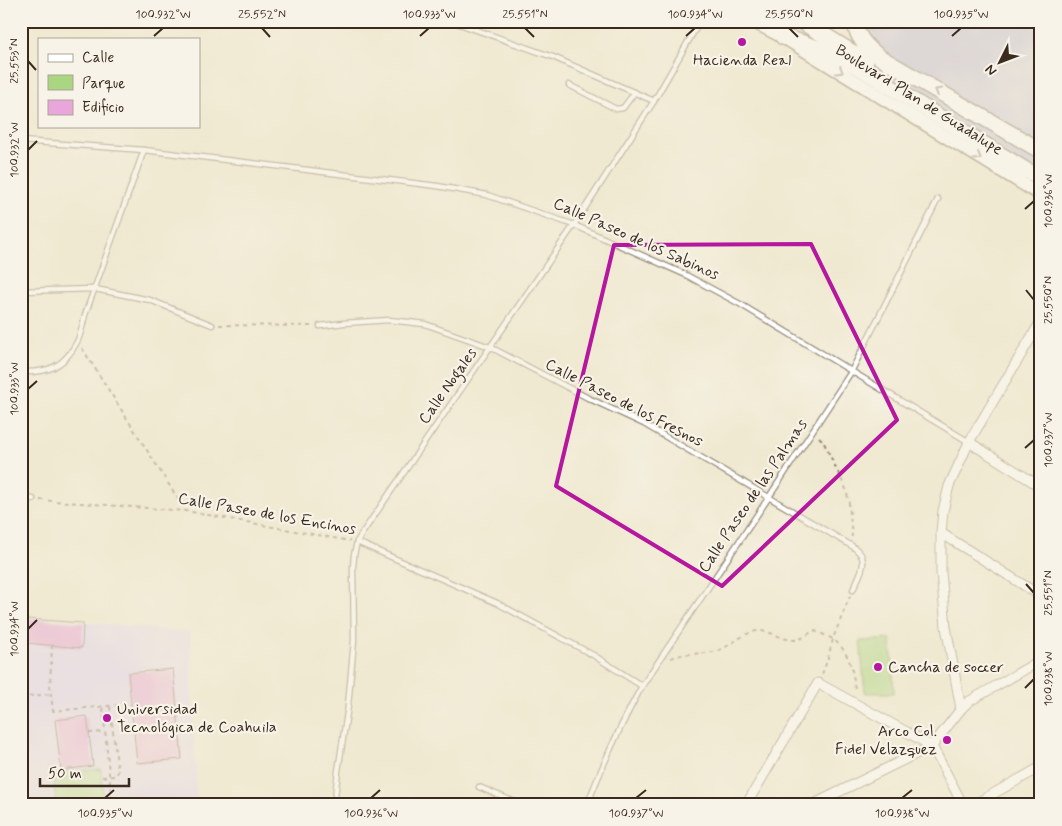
<svg xmlns="http://www.w3.org/2000/svg" width="1062" height="826" viewBox="0 0 1062 826" font-family="Mynerve,sans-serif">
<style>
.built{fill:#e2d4f3}
.industrial{fill:#c5c0da}
.green{fill:#aad581;stroke:#728050}
.building{fill:#e9a6db}
.lines{fill:none;stroke-linecap:round;stroke-linejoin:round}
.lane-casing{stroke:#968a78;stroke-width:7}
.street-casing{stroke:#968a78;stroke-width:11}
.secondary-casing{stroke:#968a78;stroke-width:15}
.primary-casing{stroke:#968a78;stroke-width:18}
.path{stroke:#968a78;stroke-width:2;stroke-dasharray:4 4;stroke-linecap:butt}
.lane{stroke:#fff;stroke-width:4.5}
.street{stroke:#fff;stroke-width:9}
.secondary{stroke:#fff;stroke-width:12}
.primary{stroke:#fff;stroke-width:15}
.oneway{stroke:#a79f9a}
.marked{fill:none;stroke:#b5179e;stroke-width:4;stroke-linejoin:round}
.ticks{fill:none;stroke:#3b2a1e;stroke-width:2}
.poi-dot{fill:#b5179e;stroke:#f7f3e8;stroke-width:2}
.labels{text-anchor:middle;dominant-baseline:central;stroke-width:4.5;stroke-linejoin:round;paint-order:stroke}
.poi-label{font-size:16px;fill:#3b2a1e;stroke:#f7f3e8;text-anchor:start}
.street-label{font-size:16px;fill:#3b2a1e;stroke:#f7f3e8}
.neatline{fill:none;stroke:#3b2a1e;stroke-width:2}
.ticks-label{font-size:12px;text-anchor:middle;fill:#3b2a1e}
</style>
<rect width="100%" height="100%" fill="#f7f3e8"/>
<filter id="ink" filterUnits="userSpaceOnUse"><feTurbulence type="fractalNoise" baseFrequency=".02" numOctaves="2"/><feDisplacementMap in="SourceGraphic" scale="10" xChannelSelector="R" yChannelSelector="G"/><feConvolveMatrix kernelMatrix="1 2 1 2 8 2 1 2 1" color-interpolation-filters="sRGB"/></filter>
<filter id="wash" filterUnits="userSpaceOnUse"><feTurbulence type="fractalNoise" baseFrequency=".0096" numOctaves="4" result="noise"/><feDisplacementMap in="SourceGraphic" scale="20" xChannelSelector="R" yChannelSelector="G"/><feGaussianBlur stdDeviation="1.12" result="paint"/><feColorMatrix in="noise" values="0 0 0 0 0 0 0 0 0 0 0 0 0 0 0 0 0 1.4 0 .05"/><feComposite in="paint" operator="in"/></filter>
<g filter="url(#wash)">
<rect width="100%" height="100%" fill="#f0e9d1"/>
<!-- built -->
<path class="built" d="M 21,616 L 190,632 L 197,805 L 21,805 Z"/>
<!-- industrial -->
<path class="industrial" d="M 863,21 L 1041,21 L 1041,200 L 832,72 Z"/>
<!-- green -->
<g class="green">
<path d="M 891,639 L 894,693 L 865,693 L 860,641 Z"/>
<path d="M 101,769 L 104,805 L 56,805 L 53,773 Z"/>
</g>
<g id="blocks">
<!-- building -->
<g class="building">
<path d="M 27,619 L 83,623 L 82,648 L 25,643 Z"/>
<path d="M 173,669 L 182,759 L 137,763 L 128,673 Z"/>
<path d="M 87,716 L 93,766 L 61,770 L 55,720 Z"/>
</g>
</g>
</g>
<g filter="url(#ink)">
<use href="#blocks" fill-opacity="0" stroke="#968a78" stroke-width="1"/>
<g class="lines">
<defs>
<g id="lane">
<path d="M 451,21 L 553,57 L 654,101"/>
<path d="M 569,85 L 616,109 L 623,108 L 635,92"/>
<path d="M 21,141 L 144,150 L 251,163 L 437,186 L 487,195 L 574,225 L 684,274 L 740,304 L 969,442"/>
<path d="M 21,291 L 95,289 L 150,300 L 212,325"/>
<path d="M 320,326 L 344,323 L 389,320 L 425,324 L 490,347 L 588,398 L 644,424 L 852,546 C 872,559 860,573 853,590"/>
<path d="M 21,372 C 48,373 64,367 77,342 C 81,334 83,324 85,315 L 144,150"/>
<path d="M 21,494 L 26,498 L 33,499"/>
<path d="M 357,542 L 497,603 L 593,655 L 642,686"/>
<path d="M 479,787 L 522,805"/>
<path d="M 334,805 L 338,771 L 348,706 L 354,640 L 353,568 L 354,555 L 357,542 L 363,532 L 574,225 L 654,101 L 700,21"/>
<path d="M 587,805 C 603,764 621,724 642,686 L 769,497 L 851,372 L 938,199"/>
</g>
<g id="street">
<path d="M 969,442 L 1041,487"/>
<path d="M 941,533 L 1041,596"/>
<path d="M 961,709 L 946,627 L 941,572 L 941,533 L 943,511 L 949,486 L 969,442 L 1041,321"/>
<path d="M 746,805 L 818,683 L 932,746 L 963,805"/>
<path d="M 812,805 L 932,746 L 961,709 L 968,702 L 1041,660"/>
<path d="M 973,805 L 1041,767"/>
</g>
<path id="secondary" d="M 752,21 L 783,37 L 1041,195"/>
<g id="primary">
<path d="M 801,21 L 866,61"/>
<path d="M 854,21 C 857,38 867,48 881,58 L 1041,151"/>
<path d="M 783,37 C 810,44 834,54 858,67 L 1027,171 L 1041,177"/>
</g>
</defs>
<!-- lane casing -->
<use href="#lane" class="lane-casing"/>
<!-- street casing -->
<use href="#street" class="street-casing"/>
<!-- secondary casing -->
<use href="#secondary" class="secondary-casing"/>
<!-- primary casing -->
<use href="#primary" class="primary-casing"/>
<!-- path -->
<g class="path">
<path d="M 219,325 L 312,326"/>
<path d="M 82,348 L 185,510"/>
<path d="M 819,437 L 823,441 L 846,489 L 849,503 L 852,537"/>
<path d="M 40,500 L 186,511 L 350,541"/>
<path d="M 52,645 L 50,686 L 53,711 L 131,704"/>
<path d="M 671,658 C 686,652 701,655 716,651 C 731,647 741,633 757,631 C 770,630 782,640 794,640 C 802,640 808,633 815,631 C 821,634 829,636 834,640 C 850,652 854,674 855,692"/>
<path d="M 822,674 L 827,661 L 834,636 L 850,596"/>
<path d="M 21,697 L 51,694"/>
<path d="M 103,708 L 112,805"/>
<path d="M 89,733 L 104,732"/>
<path d="M 102,777 L 115,776 L 118,772 L 110,707"/>
</g>
<!-- lane -->
<use href="#lane" class="lane"/>
<!-- street -->
<use href="#street" class="street"/>
<!-- secondary -->
<use href="#secondary" class="secondary"/>
<!-- primary -->
<use href="#primary" class="primary"/>
</g>
<!-- one-way arrows -->
<defs><path id="oneway-chevron" d="M-2-3.5L2.5 0L-2 3.5" fill="none" stroke-width="1.6" stroke-linecap="round" stroke-linejoin="round" transform="scale(1.25)"/></defs>
<g class="oneway">
<use href="#oneway-chevron" transform="translate(840 71) rotate(32)"/>
<use href="#oneway-chevron" transform="translate(938 91) rotate(-150)"/>
<use href="#oneway-chevron" transform="translate(978 157) rotate(32)"/>
</g>
</g>
<!-- marked area -->
<path d="M0 0H1062V826H0ZM 811,244 L 897,420 L 722,586 L 556,486 L 614,245 Z" fill="#f0e9d1" fill-opacity=".55" fill-rule="evenodd"/>
<path class="marked" d="M 811,244 L 897,420 L 722,586 L 556,486 L 614,245 Z"/>
<!-- ticks -->
<path class="ticks" d="M 262,28 L 270,37M 525,28 L 534,37M 789,28 L 798,37M 154,36 L 163,28M 420,36 L 429,28M 686,36 L 695,28M 952,36 L 961,28M 28,61 L 36,70M 28,150 L 37,141M 1025,209 L 1034,201M 1026,290 L 1034,300M 28,389 L 37,381M 1025,448 L 1034,440M 1026,584 L 1034,593M 28,629 L 37,620M 1025,688 L 1034,679M 105,798 L 114,790M 371,798 L 380,790M 636,798 L 646,790M 902,798 L 912,790"/>
<!-- markers -->
<g class="poi-dot">
<circle cx="742" cy="42" r="5"/>
<circle cx="878" cy="667" r="5"/>
<circle cx="107" cy="718" r="5"/>
<circle cx="947" cy="740" r="5"/>
</g>
<g class="labels">
<!-- poi labels -->
<g class="poi-label">
<text x="742" y="60" text-anchor="middle">Hacienda Real</text>
<text x="888" y="667">Cancha de soccer</text>
<text x="117" y="709">Universidad<tspan x="117" dy="18">Tecnológica de Coahuila</tspan></text>
<text x="937" y="731" text-anchor="end">Arco Col.<tspan x="937" dy="18">Fidel Velazquez</tspan></text>
</g>
<!-- street labels -->
<g class="street-label">
<text transform="translate(919 100) rotate(32)">Boulevard Plan de Guadalupe</text>
<text transform="translate(636 239) rotate(24)">Calle Paseo de los Sabinos</text>
<text transform="translate(448 386) rotate(-55)">Calle Nogales</text>
<text transform="translate(624 403) rotate(27)">Calle Paseo de los Fresnos</text>
<text transform="translate(753 496) rotate(-56)">Calle Paseo de las Palmas</text>
<text transform="translate(267 514) rotate(10)">Calle Paseo de los Encinos</text>
</g>
</g>
<!-- margin -->
<rect width="1062" height="826" fill="none" stroke="#f7f3e8" stroke-width="55"/>
<!-- legend -->
<rect x="38" y="38" width="162" height="90" fill="#f7f3e8" stroke="#aca397"/>
<rect x="48" y="54" width="25" height="8" fill="#ffffff" stroke="#aca397"/>
<text x="82" y="62" font-size="15" fill="#3b2a1e">Calle</text>
<rect x="48" y="75" width="25" height="15" fill="#aad581" stroke="#aca397"/>
<text x="82" y="88" font-size="15" fill="#3b2a1e">Parque</text>
<rect x="48" y="100" width="25" height="15" fill="#e9a6db" stroke="#aca397"/>
<text x="82" y="112" font-size="15" fill="#3b2a1e">Edificio</text>
<!-- north arrow -->
<g transform="translate(1000 62) rotate(228)" stroke="#f7f3e8" stroke-width="4" paint-order="stroke">
<path d="M0-4L9 19L0 12L-9 19Z" fill="#3b2a1e"/>
<text y="-8" font-size="14" font-weight="bold" text-anchor="middle" fill="#3b2a1e">N</text>
</g>
<!-- scale -->
<path d="M40 778v8h89v-8" fill="none" stroke="#3b2a1e" stroke-width="2.5"/>
<text x="48" y="778" font-size="15" fill="#3b2a1e" stroke="#f7f3e8" stroke-width="4" paint-order="stroke">50 m</text>
<rect x="28" y="28" width="1006" height="770" class="neatline"/>
<g class="ticks-label">
<text x="163" y="18">100.932°W</text>
<text x="262" y="18">25.552°N</text>
<text x="429" y="18">100.933°W</text>
<text x="525" y="18">25.551°N</text>
<text x="695" y="18">100.934°W</text>
<text x="789" y="18">25.550°N</text>
<text x="961" y="18">100.935°W</text>
<text transform="translate(14 61) rotate(-90)" y="4">25.553°N</text>
<text transform="translate(14 150) rotate(-90)" y="4">100.932°W</text>
<text transform="translate(1048 201) rotate(-90)" y="4">100.936°W</text>
<text transform="translate(1048 300) rotate(-90)" y="4">25.550°N</text>
<text transform="translate(14 389) rotate(-90)" y="4">100.933°W</text>
<text transform="translate(1048 440) rotate(-90)" y="4">100.937°W</text>
<text transform="translate(1048 593) rotate(-90)" y="4">25.551°N</text>
<text transform="translate(14 629) rotate(-90)" y="4">100.934°W</text>
<text transform="translate(1048 679) rotate(-90)" y="4">100.938°W</text>
<text x="105" y="817">100.935°W</text>
<text x="371" y="817">100.936°W</text>
<text x="636" y="817">100.937°W</text>
<text x="902" y="817">100.938°W</text>
</g>
</svg>
